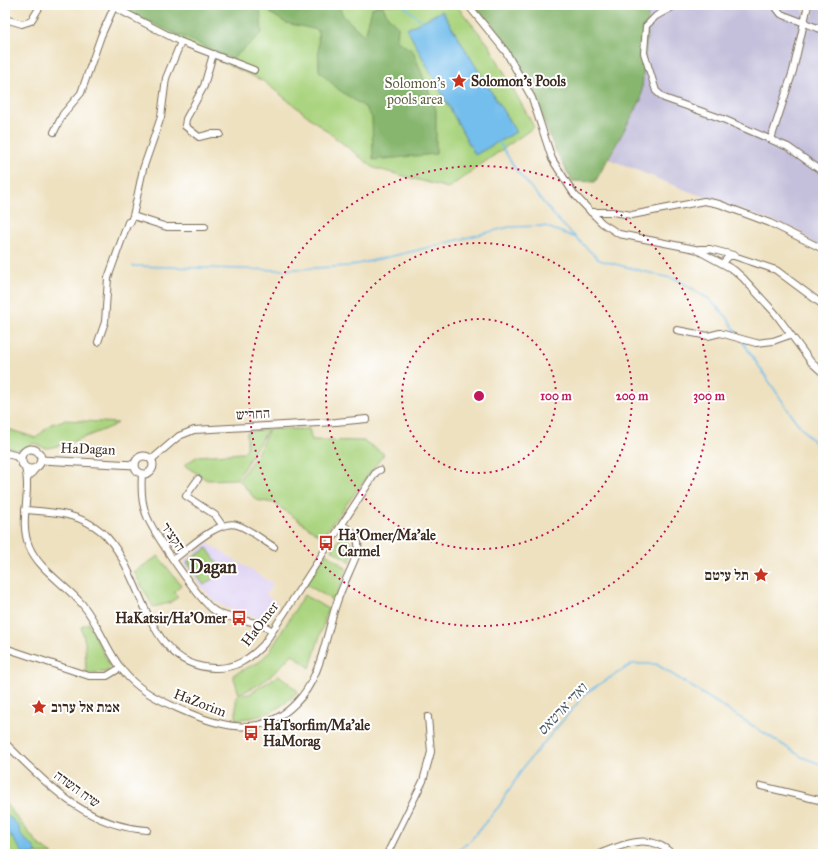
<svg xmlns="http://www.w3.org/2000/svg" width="828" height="859" viewBox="0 0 828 859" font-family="'IM FELL Great Primer','Frank Ruhl Libre',serif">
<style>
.built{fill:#e0d4f4}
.industrial{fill:#c4c0db}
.green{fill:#aad47f;stroke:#727f4e}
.forest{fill:#87b66e;stroke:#617046}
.water{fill:#73beec;stroke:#577485}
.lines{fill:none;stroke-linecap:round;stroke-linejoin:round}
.stream{stroke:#73beec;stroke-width:1.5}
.minor-casing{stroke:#7a6a57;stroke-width:8}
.tertiary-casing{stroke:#7a6a57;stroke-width:9}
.minor{stroke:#fff;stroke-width:6}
.tertiary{stroke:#fff;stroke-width:7}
.ring{fill:none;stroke:#c2185b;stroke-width:2;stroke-dasharray:2 4}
.labels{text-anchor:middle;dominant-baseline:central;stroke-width:4;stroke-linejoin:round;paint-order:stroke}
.poi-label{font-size:14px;font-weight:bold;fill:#3b2a1e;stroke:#fff;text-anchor:start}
.park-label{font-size:14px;fill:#5c5d3b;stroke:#fff}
.street-label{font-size:14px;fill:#3b2a1e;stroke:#fff}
.water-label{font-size:15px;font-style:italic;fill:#4f5e66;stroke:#fff}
.district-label{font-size:18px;font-weight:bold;fill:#3b2a1e;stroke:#fff}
.centre{fill:#c2185b;stroke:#fff;stroke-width:2}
.ring-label{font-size:12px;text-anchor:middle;font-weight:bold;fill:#c2185b;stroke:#fff;stroke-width:4;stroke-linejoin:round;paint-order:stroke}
</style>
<rect width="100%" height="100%" fill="#fff"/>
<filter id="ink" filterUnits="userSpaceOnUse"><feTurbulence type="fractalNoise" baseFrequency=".025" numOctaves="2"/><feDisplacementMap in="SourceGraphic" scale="8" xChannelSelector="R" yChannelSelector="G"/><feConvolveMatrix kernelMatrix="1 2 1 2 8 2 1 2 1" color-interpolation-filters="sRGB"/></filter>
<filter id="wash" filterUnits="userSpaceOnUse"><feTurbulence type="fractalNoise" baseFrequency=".012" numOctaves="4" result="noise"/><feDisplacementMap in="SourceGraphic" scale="16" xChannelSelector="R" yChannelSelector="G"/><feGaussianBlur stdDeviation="0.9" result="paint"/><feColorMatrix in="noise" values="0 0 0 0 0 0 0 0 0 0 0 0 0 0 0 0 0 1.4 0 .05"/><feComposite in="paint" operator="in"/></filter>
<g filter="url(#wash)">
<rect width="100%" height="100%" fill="#eee1c0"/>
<!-- built -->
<path class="built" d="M 208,543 L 273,584 L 266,595 L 277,603 L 266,620 L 227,608 L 212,599 L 204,590 L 184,562 Z"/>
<!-- industrial -->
<path class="industrial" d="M 650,5 L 804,5 L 803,12 L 813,17 L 815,5 L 823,5 L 823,254 L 800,231 L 688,191 L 609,159 L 641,100 Z"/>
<!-- green -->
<g class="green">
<path d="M 103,5 L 456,5 L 489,45 L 534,127 L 448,188 L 374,168 L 263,81 Z"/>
<path d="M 65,420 L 118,423 C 111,428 53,450 45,448 C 41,447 37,444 33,443 L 29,448 L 17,450 L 5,446 L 5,428 L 36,438 L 51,424 Z"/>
<path d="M 268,429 L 237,479 L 207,480 L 184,465 L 198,456 L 243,453 L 247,448 L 247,432 Z"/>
<path d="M 269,429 L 309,429 L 312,440 L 364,441 L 384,454 L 322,537 L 274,503 L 256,500 L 239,480 L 257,454 Z"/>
<path d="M 343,533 L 354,546 L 350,562 L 332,550 Z"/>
<path d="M 207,548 L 223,571 L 204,585 L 187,562 Z"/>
<path d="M 326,553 L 347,569 L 334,601 L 306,584 Z"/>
<path d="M 158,556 L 181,585 L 174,592 L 178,597 L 170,603 L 153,607 L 134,572 Z"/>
<path d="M 304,595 L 328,609 L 310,668 L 292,654 C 274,674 266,683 239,694 L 233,675 L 259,662 L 270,651 Z"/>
<path d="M 88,623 L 110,666 L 107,672 L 86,673 L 85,642 L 81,627 Z"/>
<path d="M 279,675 L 298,691 C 281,710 261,719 236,719 L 236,696 L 249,694 Z"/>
<path d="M 5,803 L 39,845 L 53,854 L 5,854 Z"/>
</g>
<!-- forest -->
<g class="forest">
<path d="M 113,5 L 260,5 L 262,33 L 232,59 Z"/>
<path d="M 274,5 L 338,5 L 344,17 L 365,36 L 372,8 L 382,5 L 387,15 L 398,27 L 397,41 L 413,51 L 436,110 L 436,154 L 373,160 L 372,118 L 366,108 L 339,90 L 319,71 L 318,30 L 286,23 L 270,13 Z"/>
<path d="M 472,5 L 649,6 L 641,100 L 595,182 L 572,181 L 554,147 L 528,81 L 493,25 Z"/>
</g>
<!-- water -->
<g class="water">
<path d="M 442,11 L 516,132 L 475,155 L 407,29 Z"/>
<path d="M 5,813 L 18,825 L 22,837 L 34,847 L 37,854 L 24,854 L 5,828 Z"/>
</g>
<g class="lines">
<!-- stream -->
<g class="stream">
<path d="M 403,5 L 423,22"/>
<path d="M 498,140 L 516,170 L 558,220 L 599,260 L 678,280 L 709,299 L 727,317 L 739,337"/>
<path d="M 133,266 L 280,270 L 349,266 L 410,252 L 509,227 L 544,226 L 577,238"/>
<path d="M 742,341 L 795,420 L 823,453"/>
<path d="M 453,854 L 470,841 L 500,805 L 525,765 L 587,692 L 632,664 L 656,664 L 802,757 L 823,765"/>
</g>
</g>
</g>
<g filter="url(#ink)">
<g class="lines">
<defs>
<g id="minor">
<path d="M 110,5 L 179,41 L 254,70"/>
<path d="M 468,5 L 506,52 L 532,98 L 552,159 L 574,194 L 591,212 L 602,223 L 619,234 L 695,249 L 734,270 L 743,278 L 775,313 L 811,362 L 823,373"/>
<path d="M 676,5 L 656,16 L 646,26 L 644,53 L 656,91 L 664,98 L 723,119 L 788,147 L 823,172"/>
<path d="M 774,5 L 781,14 L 823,30"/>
<path d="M 5,19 L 22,24 L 31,21 L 41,5"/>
<path d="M 213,54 L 204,86 L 186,119 L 185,126 L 199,137 L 211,134 L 220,134"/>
<path d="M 54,132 L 63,114 L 81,93 L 101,36 L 114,7"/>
<path d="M 771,139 L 793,71 L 808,5"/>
<path d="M 591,212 L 613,212 L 632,215 L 704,201 L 719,204 L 770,223 L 823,249"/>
<path d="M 133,216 L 143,169 L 161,117 L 166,78 L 181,42"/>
<path d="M 699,249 L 710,249 L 733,255"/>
<path d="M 723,263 L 729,256 L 734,256 L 776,270 L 823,305"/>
<path d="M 677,330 L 708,336 L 720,333 L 756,343 L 773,341 L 790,335"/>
<path d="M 98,342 L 105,322 L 108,278 L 128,222 L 130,223 L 133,216 L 167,227 L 205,227"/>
<path d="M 151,460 L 179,436 L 194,430 L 336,422 L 367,419"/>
<path d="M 24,465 C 33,491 18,520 29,546 C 39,570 65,584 82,604 C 99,624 106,650 123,671 C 137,689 157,699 177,708 C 217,726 259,740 295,704 C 322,678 325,636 337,602 C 343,584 352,568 358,551 C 360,538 353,531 342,525"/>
<path d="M 142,474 C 141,488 141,501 146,514 C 152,531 200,602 215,611 C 232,622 256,618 272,631"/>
<path d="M 27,479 L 36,468"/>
<path d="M 198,479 L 186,496 L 215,515 L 222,525"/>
<path d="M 25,510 C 53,512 80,513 102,532 C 145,571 143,666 214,668 C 235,669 250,659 264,644 L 376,472 L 380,470"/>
<path d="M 174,559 C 188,549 219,519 237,525 C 250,529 262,540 274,547"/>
<path d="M 5,648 L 89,676 L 107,676 L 120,668"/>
<path d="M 5,743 C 48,784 84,826 147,830"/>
<path d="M 761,786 L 823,801"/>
<path d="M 387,854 L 423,781 L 431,752 L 428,717"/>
<path d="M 599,854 C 623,844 650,832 672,854"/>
</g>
<g id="tertiary">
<circle cx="31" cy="459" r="10"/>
<path d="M 5,453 L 16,456 L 22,461"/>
<circle cx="144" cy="465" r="9"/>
<path d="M 41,460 L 135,465"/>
</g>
</defs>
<!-- minor casing -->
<use href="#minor" class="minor-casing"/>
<!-- tertiary casing -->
<use href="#tertiary" class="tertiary-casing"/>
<!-- minor -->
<use href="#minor" class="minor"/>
<!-- tertiary -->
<use href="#tertiary" class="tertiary"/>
</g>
</g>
<!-- distance rings -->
<g class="ring">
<circle cx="479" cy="396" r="77"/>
<circle cx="479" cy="396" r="153"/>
<circle cx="479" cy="396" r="230"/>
</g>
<!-- icons -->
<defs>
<symbol id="sight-bare" viewBox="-9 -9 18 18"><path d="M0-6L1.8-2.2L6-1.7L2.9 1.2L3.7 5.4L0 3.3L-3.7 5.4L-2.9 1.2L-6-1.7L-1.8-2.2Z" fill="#c8321e" stroke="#fff" stroke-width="2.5" paint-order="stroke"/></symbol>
<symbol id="bus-bare" viewBox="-9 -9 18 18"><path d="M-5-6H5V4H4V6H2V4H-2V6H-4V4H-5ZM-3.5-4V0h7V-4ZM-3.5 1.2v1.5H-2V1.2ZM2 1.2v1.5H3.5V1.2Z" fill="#c8321e" stroke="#fff" stroke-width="2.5" paint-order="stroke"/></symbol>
</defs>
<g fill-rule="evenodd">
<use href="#sight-bare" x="448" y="70" width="22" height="22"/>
<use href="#bus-bare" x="315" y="532" width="22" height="22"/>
<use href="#sight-bare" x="750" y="564" width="22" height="22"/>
<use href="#bus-bare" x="228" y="607" width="22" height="22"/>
<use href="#sight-bare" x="28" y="696" width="22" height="22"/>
<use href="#bus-bare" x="240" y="722" width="22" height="22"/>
</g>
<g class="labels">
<!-- poi labels -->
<g class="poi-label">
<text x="471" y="81">Solomon's Pools</text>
<text x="338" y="535">Ha'Omer/Ma'ale<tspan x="338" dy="16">Carmel</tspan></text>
<text x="749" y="575" text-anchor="end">תל עיטם</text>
<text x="227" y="618" text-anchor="end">HaKatsir/Ha'Omer</text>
<text x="51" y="707">אמת אל ערוב</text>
<text x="263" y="725">HaTsorfim/Ma'ale<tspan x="263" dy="16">HaMorag</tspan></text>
</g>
<!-- park labels -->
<g class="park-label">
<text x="415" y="83">Solomon's<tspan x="415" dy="16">pools area</tspan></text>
</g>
<!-- street labels -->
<g class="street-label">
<text transform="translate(253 414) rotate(-3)">החריש</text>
<text transform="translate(88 449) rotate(2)">HaDagan</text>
<text transform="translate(173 537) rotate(56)">הקציר</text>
<text transform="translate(260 624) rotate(-53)">HaOmer</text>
<text transform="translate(200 703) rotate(21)">HaZorim</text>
<text transform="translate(77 789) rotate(36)">שיח השדה</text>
</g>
<!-- water labels -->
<g class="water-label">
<text transform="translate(562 709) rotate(-47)">ואדי ארטאס</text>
</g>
<!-- district labels -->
<g class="district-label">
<text x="213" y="567">Dagan</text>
</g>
</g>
<circle cx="479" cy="396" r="6" class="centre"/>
<g class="ring-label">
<text x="556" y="400">100 m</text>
<text x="632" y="400">200 m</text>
<text x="709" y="400">300 m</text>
</g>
<!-- margin -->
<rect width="828" height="859" fill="none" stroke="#fff" stroke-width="20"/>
</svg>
